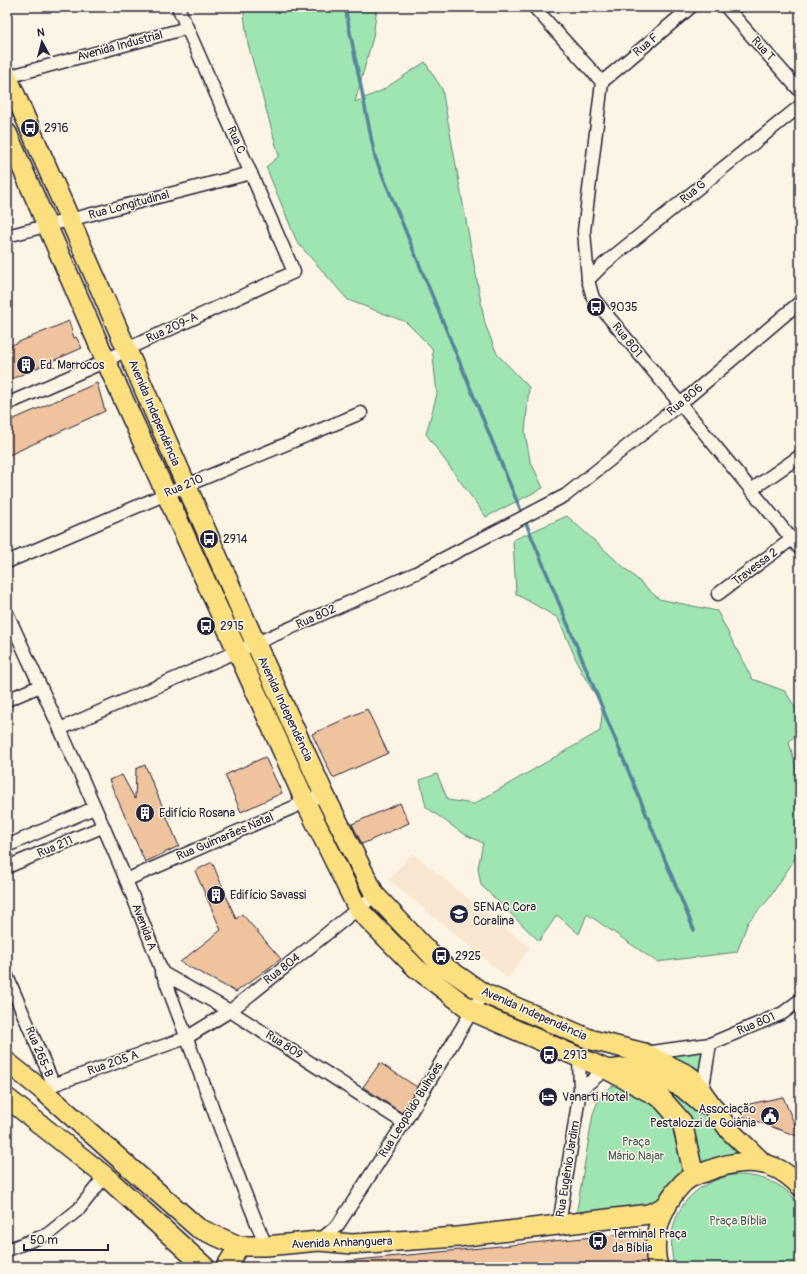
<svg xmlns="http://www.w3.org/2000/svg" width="807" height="1274" viewBox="0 0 807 1274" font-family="Pangolin,sans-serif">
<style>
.built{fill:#f8e6d0}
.green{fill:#9fe5b2;stroke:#608476}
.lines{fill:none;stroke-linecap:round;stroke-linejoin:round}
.stream{stroke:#57859b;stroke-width:3.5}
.building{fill:#f0c39f;stroke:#22223b}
.minor-casing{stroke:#22223b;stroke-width:15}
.primary-casing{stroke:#22223b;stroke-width:22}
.minor{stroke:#fcf5e5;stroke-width:12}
.primary{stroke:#fce080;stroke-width:19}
.labels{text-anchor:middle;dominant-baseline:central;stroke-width:3;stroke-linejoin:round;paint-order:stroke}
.street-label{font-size:12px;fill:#22223b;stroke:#fcf5e5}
.poi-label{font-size:12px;fill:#22223b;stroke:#fcf5e5;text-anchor:start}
.park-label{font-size:12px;fill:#485c5f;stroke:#fcf5e5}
</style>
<rect width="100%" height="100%" fill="#fcf5e5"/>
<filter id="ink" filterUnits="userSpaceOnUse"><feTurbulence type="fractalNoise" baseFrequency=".025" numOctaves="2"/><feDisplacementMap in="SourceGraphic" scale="8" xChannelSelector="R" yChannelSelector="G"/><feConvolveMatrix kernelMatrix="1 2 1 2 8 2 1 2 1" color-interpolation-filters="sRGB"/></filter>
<g filter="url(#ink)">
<!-- built -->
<path class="built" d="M 412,853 L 530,948 L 508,978 L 389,880 Z"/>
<!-- green -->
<g class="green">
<path d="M 243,7 L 377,7 L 373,37 L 355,102 L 381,91 L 425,62 L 442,89 L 485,324 L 497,354 L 529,387 L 525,433 L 530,460 L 543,488 L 486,517 L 426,434 L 437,394 L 432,348 L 406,322 L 348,300 L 297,242 L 266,167 L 279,156 L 248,44 Z"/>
<path d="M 567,516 L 659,599 L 717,611 L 752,679 L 785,691 L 800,715 L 800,729 L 789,742 L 800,783 L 800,836 L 798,854 L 768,900 L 748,922 L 737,952 L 657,962 L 587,914 L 579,934 L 557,915 L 539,941 L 481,885 L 478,868 L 483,843 L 462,833 L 426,807 L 420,780 L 437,774 L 448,800 L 474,804 L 600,731 L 603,707 L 582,673 L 558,618 L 516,594 L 513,540 Z"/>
<path d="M 706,1048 L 701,1080 L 652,1054 Z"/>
<path d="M 648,1075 L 682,1088 L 762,1163 L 700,1170 Z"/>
<path d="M 620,1084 L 656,1102 L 679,1124 L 684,1170 L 664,1189 L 657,1202 L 650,1208 L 576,1215 L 593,1114 C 598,1100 603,1087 620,1084 Z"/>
<path d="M 731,1175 C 758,1174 786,1182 800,1207 L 800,1267 L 674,1267 C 664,1220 684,1187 731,1175 Z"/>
</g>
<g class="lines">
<!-- stream -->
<g class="stream">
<path d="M 345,7 L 375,157 L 521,511"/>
<path d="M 526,523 L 694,930"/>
</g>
</g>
<!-- building -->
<g class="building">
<path d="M 69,321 L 74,338 L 76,337 L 82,348 L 7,381 L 7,347 Z"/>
<path d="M 97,383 L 105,411 L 7,456 L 7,422 Z"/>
<path d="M 367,709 L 388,753 L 333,778 L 312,734 Z"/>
<path d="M 265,757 L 282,793 L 241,812 L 225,775 Z"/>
<path d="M 145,765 L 179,846 L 145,862 L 109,780 L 122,775 L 135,799 L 136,769 Z"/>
<path d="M 400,803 L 409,823 L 362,844 L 352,824 Z"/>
<path d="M 212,862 L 236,919 L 242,914 L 281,959 L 236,992 L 180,962 L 221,930 L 195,871 Z"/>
<path d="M 380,1063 L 417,1087 L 402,1113 L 363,1087 Z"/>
<path d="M 783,1097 L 800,1137 L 742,1116 L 740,1106 Z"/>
<path d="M 645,1232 L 647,1267 L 347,1267 L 347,1261 Z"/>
</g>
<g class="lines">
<defs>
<g id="minor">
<path d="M 534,7 L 602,82"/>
<path d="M 726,7 L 800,91"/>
<path d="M 7,77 L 187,28"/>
<path d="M 602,82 L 584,231 L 588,280 L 593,298 L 800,549"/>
<path d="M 602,82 L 691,7"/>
<path d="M 7,236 L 251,173"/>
<path d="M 588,280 L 604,264 L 800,106"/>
<path d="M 7,404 L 106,361 L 127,349 L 294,272 L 178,7"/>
<path d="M 751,490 L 800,456"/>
<path d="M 7,562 L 185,486 L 361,413"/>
<path d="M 718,594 L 792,539"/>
<path d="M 7,613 C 47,701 89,790 126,880 C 176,1001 216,1125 266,1246"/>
<path d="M 7,700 L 40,686"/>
<path d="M 60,729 L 416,573 L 566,495 L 680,404 L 800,302"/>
<path d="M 7,846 L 94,808"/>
<path d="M 7,867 L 102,827"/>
<path d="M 126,880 L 324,794"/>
<path d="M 161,972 L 230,1011 L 404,1123"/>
<path d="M 7,976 L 53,1083"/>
<path d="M 644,1053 L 710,1044 L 783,1013 L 800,1000"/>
<path d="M 41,1089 L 186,1038 L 230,1011 L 375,895"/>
<path d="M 580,1090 L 600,1074 L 608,1070"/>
<path d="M 702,1093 L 710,1044"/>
<path d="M 559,1225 L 580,1090 L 579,1058"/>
<path d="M 319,1241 L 338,1225 L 404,1123 L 483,993"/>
<path d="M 7,1250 L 48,1234 L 79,1209 L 105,1176"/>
</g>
<g id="primary">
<path d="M 7,76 L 251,633 L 324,794 L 375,895 L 438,962 L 483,993 L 592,1040 L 644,1053 L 688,1075 L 692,1078 L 730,1131 L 764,1164"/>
<path d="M 7,133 L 106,361 L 306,803 L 358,909 L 416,968 L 472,1011 L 608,1070 L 661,1098 L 682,1122 L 694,1176"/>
<path d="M 7,1062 L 41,1089 L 198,1228 L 239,1246 L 266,1246 L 319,1241 L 352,1244 L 458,1237 L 649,1214 L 667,1206"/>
<path d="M 608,1070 L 634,1067 L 682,1087 L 702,1104"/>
<path d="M 7,1098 L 105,1176 L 205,1267"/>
<path d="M 226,1267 L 239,1246"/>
<path d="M 658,1267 C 650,1238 662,1204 683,1183 C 689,1177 697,1174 705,1172 C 727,1163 752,1157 776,1168 C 785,1172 793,1179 800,1186"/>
</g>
</defs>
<!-- minor casing -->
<use href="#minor" class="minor-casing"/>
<!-- primary casing -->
<use href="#primary" class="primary-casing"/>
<!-- minor -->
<use href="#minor" class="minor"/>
<!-- primary -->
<use href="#primary" class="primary"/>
</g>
</g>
<!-- icons -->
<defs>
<symbol id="bus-disc" viewBox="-11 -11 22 22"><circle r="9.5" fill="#22223b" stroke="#fcf5e5"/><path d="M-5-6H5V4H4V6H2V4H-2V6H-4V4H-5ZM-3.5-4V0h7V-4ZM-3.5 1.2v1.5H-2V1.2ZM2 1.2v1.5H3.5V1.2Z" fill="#fff"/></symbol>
<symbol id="building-disc" viewBox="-11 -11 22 22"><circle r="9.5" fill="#22223b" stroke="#fcf5e5"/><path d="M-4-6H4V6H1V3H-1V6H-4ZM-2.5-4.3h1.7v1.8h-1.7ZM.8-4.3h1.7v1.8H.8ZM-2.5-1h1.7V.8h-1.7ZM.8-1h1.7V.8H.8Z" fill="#fff"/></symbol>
<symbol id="university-disc" viewBox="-11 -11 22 22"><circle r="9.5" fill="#22223b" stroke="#fcf5e5"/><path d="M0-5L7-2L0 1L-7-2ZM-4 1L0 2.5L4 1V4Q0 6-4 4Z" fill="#fff"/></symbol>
<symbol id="hotel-disc" viewBox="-11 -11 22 22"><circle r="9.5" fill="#22223b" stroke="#fcf5e5"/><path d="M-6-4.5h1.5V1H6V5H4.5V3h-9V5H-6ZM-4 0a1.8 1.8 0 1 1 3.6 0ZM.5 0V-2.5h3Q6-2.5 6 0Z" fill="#fff"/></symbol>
<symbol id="civic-disc" viewBox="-11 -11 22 22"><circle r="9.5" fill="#22223b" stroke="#fcf5e5"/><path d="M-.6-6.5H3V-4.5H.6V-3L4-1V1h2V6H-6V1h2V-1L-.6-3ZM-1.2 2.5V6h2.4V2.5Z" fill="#fff"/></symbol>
</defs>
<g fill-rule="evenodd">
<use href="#bus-disc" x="19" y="117" width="22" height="22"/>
<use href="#bus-disc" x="585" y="296" width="22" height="22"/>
<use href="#building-disc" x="15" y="354" width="22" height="22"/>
<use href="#bus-disc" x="198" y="528" width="22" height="22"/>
<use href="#bus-disc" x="195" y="615" width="22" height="22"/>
<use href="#building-disc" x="134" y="802" width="22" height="22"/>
<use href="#building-disc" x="205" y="884" width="22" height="22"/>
<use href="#university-disc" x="448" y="903" width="22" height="22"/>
<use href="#bus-disc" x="430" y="945" width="22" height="22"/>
<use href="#bus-disc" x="538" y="1044" width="22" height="22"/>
<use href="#hotel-disc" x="537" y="1086" width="22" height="22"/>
<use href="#civic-disc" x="759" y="1105" width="22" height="22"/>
<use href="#bus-disc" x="587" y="1230" width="22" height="22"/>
</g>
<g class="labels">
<!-- street labels -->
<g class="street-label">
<text transform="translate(646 45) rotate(-40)">Rua F</text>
<text transform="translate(120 46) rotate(-15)">Avenida Industrial</text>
<text transform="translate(763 49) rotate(48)">Rua T</text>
<text transform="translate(236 140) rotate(66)">Rua C</text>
<text transform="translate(693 192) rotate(-39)">Rua G</text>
<text transform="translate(129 205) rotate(-15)">Rua Longitudinal</text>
<text transform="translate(172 328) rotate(-25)">Rua 209-A</text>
<text transform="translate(627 340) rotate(51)">Rua 801</text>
<text transform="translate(685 400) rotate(-40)">Rua 806</text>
<text transform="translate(154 413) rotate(67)">Avenida Independência</text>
<text transform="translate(184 486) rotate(-23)">Rua 210</text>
<text transform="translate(755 567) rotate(-37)">Travessa 2</text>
<text transform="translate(316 617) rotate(-24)">Rua 802</text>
<text transform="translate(285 709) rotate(65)">Avenida Independência</text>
<text transform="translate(225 837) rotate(-23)">Rua Guimarães Natal</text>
<text transform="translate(55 847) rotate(-23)">Rua 211</text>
<text transform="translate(144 927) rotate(69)">Avenida A</text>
<text transform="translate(282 969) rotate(-38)">Rua 804</text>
<text transform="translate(534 1014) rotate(24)">Avenida Independência</text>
<text transform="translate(756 1024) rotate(-23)">Rua 801</text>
<text transform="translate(284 1045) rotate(33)">Rua 809</text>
<text transform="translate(39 1052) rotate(67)">Rua 265-B</text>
<text transform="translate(113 1063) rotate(-19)">Rua 205 A</text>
<text transform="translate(411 1110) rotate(-58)">Rua Leopoldo Bulhões</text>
<text transform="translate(568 1169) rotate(-81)">Rua Eugênio Jardim</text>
<text transform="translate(342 1243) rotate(-2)">Avenida Anhanguera</text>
</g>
<!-- poi labels -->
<g class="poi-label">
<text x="44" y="128">2916</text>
<text x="610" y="307">9035</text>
<text x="40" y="365">Ed. Marrocos</text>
<text x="223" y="539">2914</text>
<text x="220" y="626">2915</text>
<text x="159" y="813">Edifício Rosana</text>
<text x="230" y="895">Edifício Savassi</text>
<text x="473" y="907">SENAC Cora<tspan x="473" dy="14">Coralina</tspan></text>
<text x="455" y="956">2925</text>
<text x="563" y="1055">2913</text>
<text x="562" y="1097">Vanarti Hotel</text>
<text x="756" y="1109" text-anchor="end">Associação<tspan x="756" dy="14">Pestalozzi de Goiânia</tspan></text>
<text x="612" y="1234">Terminal Praça<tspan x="612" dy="14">da Bíblia</tspan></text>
</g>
<!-- park labels -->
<g class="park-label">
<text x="636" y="1142">Praça<tspan x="636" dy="14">Mário Najar</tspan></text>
<text x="738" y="1221">Praça Bíblia</text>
</g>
</g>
<!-- margin -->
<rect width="807" height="1274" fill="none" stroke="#fcf5e5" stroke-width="24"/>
<rect x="12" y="12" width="783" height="1250" fill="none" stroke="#22223b" stroke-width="1.5" filter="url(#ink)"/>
<!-- north arrow -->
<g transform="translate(42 42) rotate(353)" stroke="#fcf5e5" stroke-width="3" paint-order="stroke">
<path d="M0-3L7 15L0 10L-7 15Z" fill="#22223b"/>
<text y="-6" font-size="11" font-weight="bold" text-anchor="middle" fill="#22223b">N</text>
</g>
<!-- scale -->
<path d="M24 1244v6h84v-6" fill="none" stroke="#22223b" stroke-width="2"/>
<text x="30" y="1244" font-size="12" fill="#22223b" stroke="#fcf5e5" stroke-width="3" paint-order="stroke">50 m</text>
</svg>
